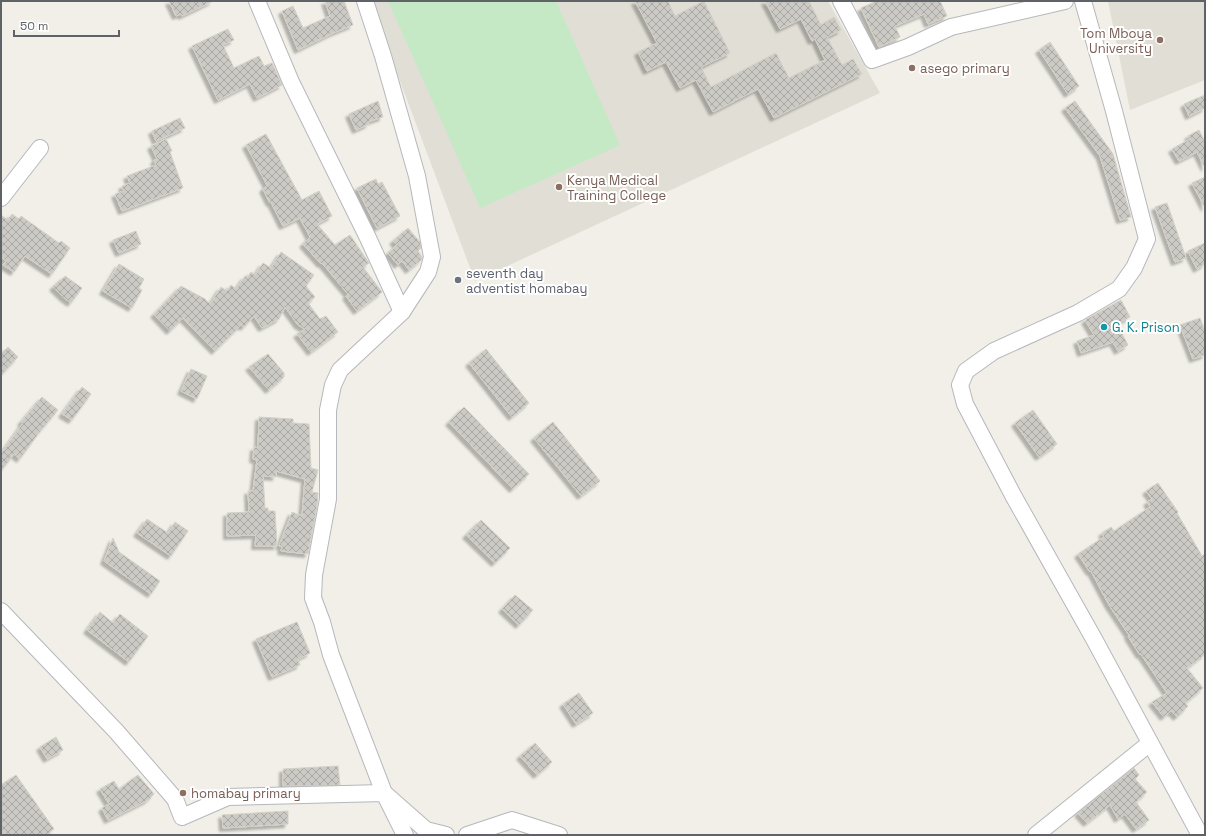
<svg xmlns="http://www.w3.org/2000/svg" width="1206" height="836" viewBox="0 0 1206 836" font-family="'Space Grotesk',sans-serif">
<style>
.education{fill:#e1ded6}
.pitch{fill:#c5e8c5}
.building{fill:url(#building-cross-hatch);stroke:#d6d1c6;filter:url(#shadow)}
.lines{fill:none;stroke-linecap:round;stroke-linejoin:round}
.minor-casing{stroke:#b5b8bc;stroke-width:18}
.minor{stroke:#fff;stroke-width:16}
.education-dot{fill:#8d6e63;stroke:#fff;stroke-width:1.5}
.worship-dot{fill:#6b7280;stroke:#fff;stroke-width:1.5}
.culture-dot{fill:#0f9aa8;stroke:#fff;stroke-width:1.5}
.labels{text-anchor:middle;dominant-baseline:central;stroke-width:4;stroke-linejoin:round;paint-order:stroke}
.education-label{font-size:13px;fill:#785e54;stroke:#fff;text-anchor:start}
.worship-label{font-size:13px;fill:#5b616d;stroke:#fff;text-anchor:start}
.culture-label{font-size:13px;fill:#0d838f;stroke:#fff;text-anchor:start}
</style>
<defs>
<pattern id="building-cross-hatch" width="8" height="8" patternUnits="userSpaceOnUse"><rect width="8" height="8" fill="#cccac5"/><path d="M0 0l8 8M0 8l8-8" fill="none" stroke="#a9a8a4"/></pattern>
<filter id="shadow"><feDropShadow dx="-3.5" dy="3.5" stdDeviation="1" flood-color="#0004"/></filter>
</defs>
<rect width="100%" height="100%" fill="#f1efe8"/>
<!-- education -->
<g class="education">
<path d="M 370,1 L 828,1 L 880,93 L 475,281 Z"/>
<path d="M 1108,1 L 1205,1 L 1205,80 L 1130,110 Z"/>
</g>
<!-- pitch -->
<path class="pitch" d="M 388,1 L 556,1 L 620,145 L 480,208 Z"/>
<!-- building -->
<g class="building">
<path d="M 169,1 L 213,1 L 182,16 L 181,14 L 176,16 Z"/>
<path d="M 325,1 L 344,1 L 353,25 L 333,33 L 298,50 L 282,11 L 293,6 L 303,28 L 330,16 Z"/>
<path d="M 635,1 L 668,1 L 675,16 L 704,1 L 730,53 L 701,67 L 711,87 L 776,53 L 789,78 L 825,60 L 815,39 L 812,41 L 801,19 L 780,29 L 765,1 L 809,1 L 821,25 L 834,17 L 841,30 L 827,37 L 842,65 L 853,59 L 862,74 L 774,118 L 758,89 L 713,112 L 696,80 L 680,88 L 666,62 L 647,71 L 638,52 L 657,43 Z"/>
<path d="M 877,1 L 940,1 L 947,16 L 928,24 L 924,14 L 895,26 L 900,37 L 879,47 L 861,8 Z"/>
<path d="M 228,29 L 234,40 L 223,45 L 234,68 L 259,56 L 264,66 L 272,63 L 282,85 L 257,98 L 250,84 L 218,100 L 192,46 Z"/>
<path d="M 1050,42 L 1079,86 L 1068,94 L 1039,50 Z"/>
<path d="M 1205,95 L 1205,108 L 1189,116 L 1184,104 Z"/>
<path d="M 378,101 L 383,117 L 368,122 L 369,124 L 356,130 L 349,114 Z"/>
<path d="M 1075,101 L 1113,154 L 1131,217 L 1120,220 L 1100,156 L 1065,108 Z"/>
<path d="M 180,118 L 185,128 L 156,141 L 152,131 Z"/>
<path d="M 1199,130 L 1205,142 L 1205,168 L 1197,152 L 1179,161 L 1172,149 L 1190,139 L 1188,136 Z"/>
<path d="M 266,134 L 302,200 L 319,191 L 332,216 L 317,224 L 335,245 L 350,235 L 369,263 L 363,267 L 382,292 L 357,311 L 346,296 L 348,294 L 322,263 L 321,264 L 303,244 L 310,237 L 300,218 L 283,226 L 271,202 L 270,203 L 263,189 L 267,185 L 246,145 Z"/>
<path d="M 166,139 L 172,151 L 170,152 L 183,188 L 122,211 L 115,194 L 124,191 L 122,186 L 130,183 L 127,176 L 156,165 L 154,160 L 157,159 L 151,146 Z"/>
<path d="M 1205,177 L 1205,208 L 1192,183 Z"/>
<path d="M 376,179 L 378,184 L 382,182 L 400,216 L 377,228 L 357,188 Z"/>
<path d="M 1167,203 L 1186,258 L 1175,262 L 1155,207 Z"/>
<path d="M 12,214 L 19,219 L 21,216 L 59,243 L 61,241 L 70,248 L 52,274 L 25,256 L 14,272 L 3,265 L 6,261 L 1,257 L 1,215 L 8,220 Z"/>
<path d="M 408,228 L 420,242 L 421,248 L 418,251 L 422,257 L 421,260 L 409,270 L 402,261 L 398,265 L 388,253 L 397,245 L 393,241 Z"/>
<path d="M 136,231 L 141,244 L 119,253 L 113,240 Z"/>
<path d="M 1205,243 L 1205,264 L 1197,269 L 1188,251 Z"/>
<path d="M 281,252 L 314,275 L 306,286 L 315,297 L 308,303 L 320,319 L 326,316 L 338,332 L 311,352 L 297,334 L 305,329 L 298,325 L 285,307 L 279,319 L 262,328 L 254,316 L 244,327 L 241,325 L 215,351 L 183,318 L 170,331 L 154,314 L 181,286 L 205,299 L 210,304 L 221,287 L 227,291 L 231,285 L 236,289 L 245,276 L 247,278 L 251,272 L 255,275 L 263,263 L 271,268 Z"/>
<path d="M 119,264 L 144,279 L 139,288 L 142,290 L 132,308 L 103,291 Z"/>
<path d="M 65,276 L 82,288 L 71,303 L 63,297 L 53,287 Z"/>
<path d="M 1121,300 L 1130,317 L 1117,324 L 1128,345 L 1118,351 L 1113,342 L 1081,353 L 1077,341 L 1094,335 L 1085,320 Z"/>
<path d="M 1200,318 L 1205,331 L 1205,355 L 1193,359 L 1180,325 Z"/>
<path d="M 8,347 L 18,357 L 1,375 L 1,354 Z"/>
<path d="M 486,349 L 529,403 L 512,417 L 469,363 Z"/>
<path d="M 268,354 L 284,373 L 284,377 L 269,390 L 249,367 Z"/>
<path d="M 191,369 L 207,376 L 197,399 L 181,391 Z"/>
<path d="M 82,387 L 91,394 L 72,420 L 62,414 Z"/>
<path d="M 42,397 L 58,410 L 38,434 L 20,459 L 14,454 L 1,471 L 1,454 L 23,423 L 21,422 Z"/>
<path d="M 464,407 L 529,474 L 513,489 L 449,422 Z"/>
<path d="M 1033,410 L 1057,444 L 1039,457 L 1015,423 Z"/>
<path d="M 259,417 L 293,419 L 293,423 L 309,424 L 311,468 L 318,470 L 312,492 L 318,493 L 317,506 L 308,554 L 281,551 L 282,546 L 279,546 L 292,512 L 302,516 L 305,479 L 276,471 L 276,477 L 263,476 L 265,508 L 268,508 L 268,511 L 275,511 L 277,546 L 255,546 L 256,535 L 227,536 L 227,513 L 249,512 L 248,491 L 253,491 L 257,460 L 253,459 L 254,447 L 258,448 Z"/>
<path d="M 553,422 L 600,481 L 581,496 L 534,438 Z"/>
<path d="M 1158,483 L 1178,512 L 1177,513 L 1202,556 L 1205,554 L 1205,654 L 1187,668 L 1203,688 L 1185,703 L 1188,706 L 1177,717 L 1171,711 L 1164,717 L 1152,702 L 1167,693 L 1141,654 L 1140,655 L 1128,636 L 1129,635 L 1109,605 L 1091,571 L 1090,572 L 1078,554 L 1104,537 L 1102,533 L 1111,527 L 1114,531 L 1150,507 L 1147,502 L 1152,499 L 1146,491 Z"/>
<path d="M 147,519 L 168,533 L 175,522 L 188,531 L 171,556 L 137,533 Z"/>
<path d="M 481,520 L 510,548 L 495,563 L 466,535 Z"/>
<path d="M 113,538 L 119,552 L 160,581 L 151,594 L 104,561 Z"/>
<path d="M 515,595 L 533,610 L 519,625 L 502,609 Z"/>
<path d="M 100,612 L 113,623 L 120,614 L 148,636 L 129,662 L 87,630 Z"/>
<path d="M 297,622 L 310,653 L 298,659 L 300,665 L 272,677 L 256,639 Z"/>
<path d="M 579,693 L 593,713 L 576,724 L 563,704 Z"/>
<path d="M 56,737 L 63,750 L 47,759 L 40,747 Z"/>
<path d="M 535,743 L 552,762 L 537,775 L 520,756 Z"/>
<path d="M 338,766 L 340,785 L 283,786 L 283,769 Z"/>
<path d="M 1134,768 L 1139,775 L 1135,779 L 1147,792 L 1136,802 L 1149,820 L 1136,829 L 1125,814 L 1118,819 L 1110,805 L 1087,823 L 1078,813 Z"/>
<path d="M 16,775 L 54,829 L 46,835 L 1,835 L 1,785 Z"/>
<path d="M 138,775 L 154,794 L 148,800 L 108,820 L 102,808 L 109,804 L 100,789 L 114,781 L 119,789 Z"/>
<path d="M 288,811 L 288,824 L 223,828 L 222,815 Z"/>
</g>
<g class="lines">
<defs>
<g id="minor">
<path d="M 257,1 L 291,82 L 368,238 L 402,312"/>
<path d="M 365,1 L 383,56 L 417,176 L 432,257 L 428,272 L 402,312 L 340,370 L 333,385 L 328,410 L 328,499 L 314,575 L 313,598 L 322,622 L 331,655 L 384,793 L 426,830 L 446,835"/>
<path d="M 841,1 L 872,60 L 908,47 L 951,27 L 1065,1"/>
<path d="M 1083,1 L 1114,111 L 1147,239 L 1134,268 L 1119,289 L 1078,313 L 994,351 L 966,371 L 960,385 L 965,404 L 1014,497 L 1094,639 L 1200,835"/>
<path d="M 1,198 L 40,148"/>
<path d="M 1,611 L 116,731 L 175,799 L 182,817 L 228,797 L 384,793 L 405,835"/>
<path d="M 467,835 L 512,820 L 559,835"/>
<path d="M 1036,835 L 1150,743"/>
</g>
</defs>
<!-- minor casing -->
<use href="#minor" class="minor-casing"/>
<!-- minor -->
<use href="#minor" class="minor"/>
</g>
<!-- markers -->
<g class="education-dot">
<circle cx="1160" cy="40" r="4"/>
<circle cx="912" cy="68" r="4"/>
<circle cx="559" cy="187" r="4"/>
<circle cx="183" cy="793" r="4"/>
</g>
<circle class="worship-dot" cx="458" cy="280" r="4"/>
<circle class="culture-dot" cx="1104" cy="327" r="4"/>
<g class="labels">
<!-- education labels -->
<g class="education-label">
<text x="1152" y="33" text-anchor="end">Tom Mboya<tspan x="1152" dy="15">University</tspan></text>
<text x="920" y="68">asego primary</text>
<text x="567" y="180">Kenya Medical<tspan x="567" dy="15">Training College</tspan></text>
<text x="191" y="793">homabay primary</text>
</g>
<!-- worship labels -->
<g class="worship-label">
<text x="466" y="273">seventh day<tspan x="466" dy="15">adventist homabay</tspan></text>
</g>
<!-- culture labels -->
<g class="culture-label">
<text x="1112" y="327">G. K. Prison</text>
</g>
</g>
<!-- border -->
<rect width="1206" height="836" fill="none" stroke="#5f6368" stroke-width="4"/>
<!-- scale -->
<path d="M14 30v6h105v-6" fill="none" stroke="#5f6368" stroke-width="2"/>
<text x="20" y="30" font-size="12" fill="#5f6368" stroke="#ffffff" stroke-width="3" paint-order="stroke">50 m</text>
</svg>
